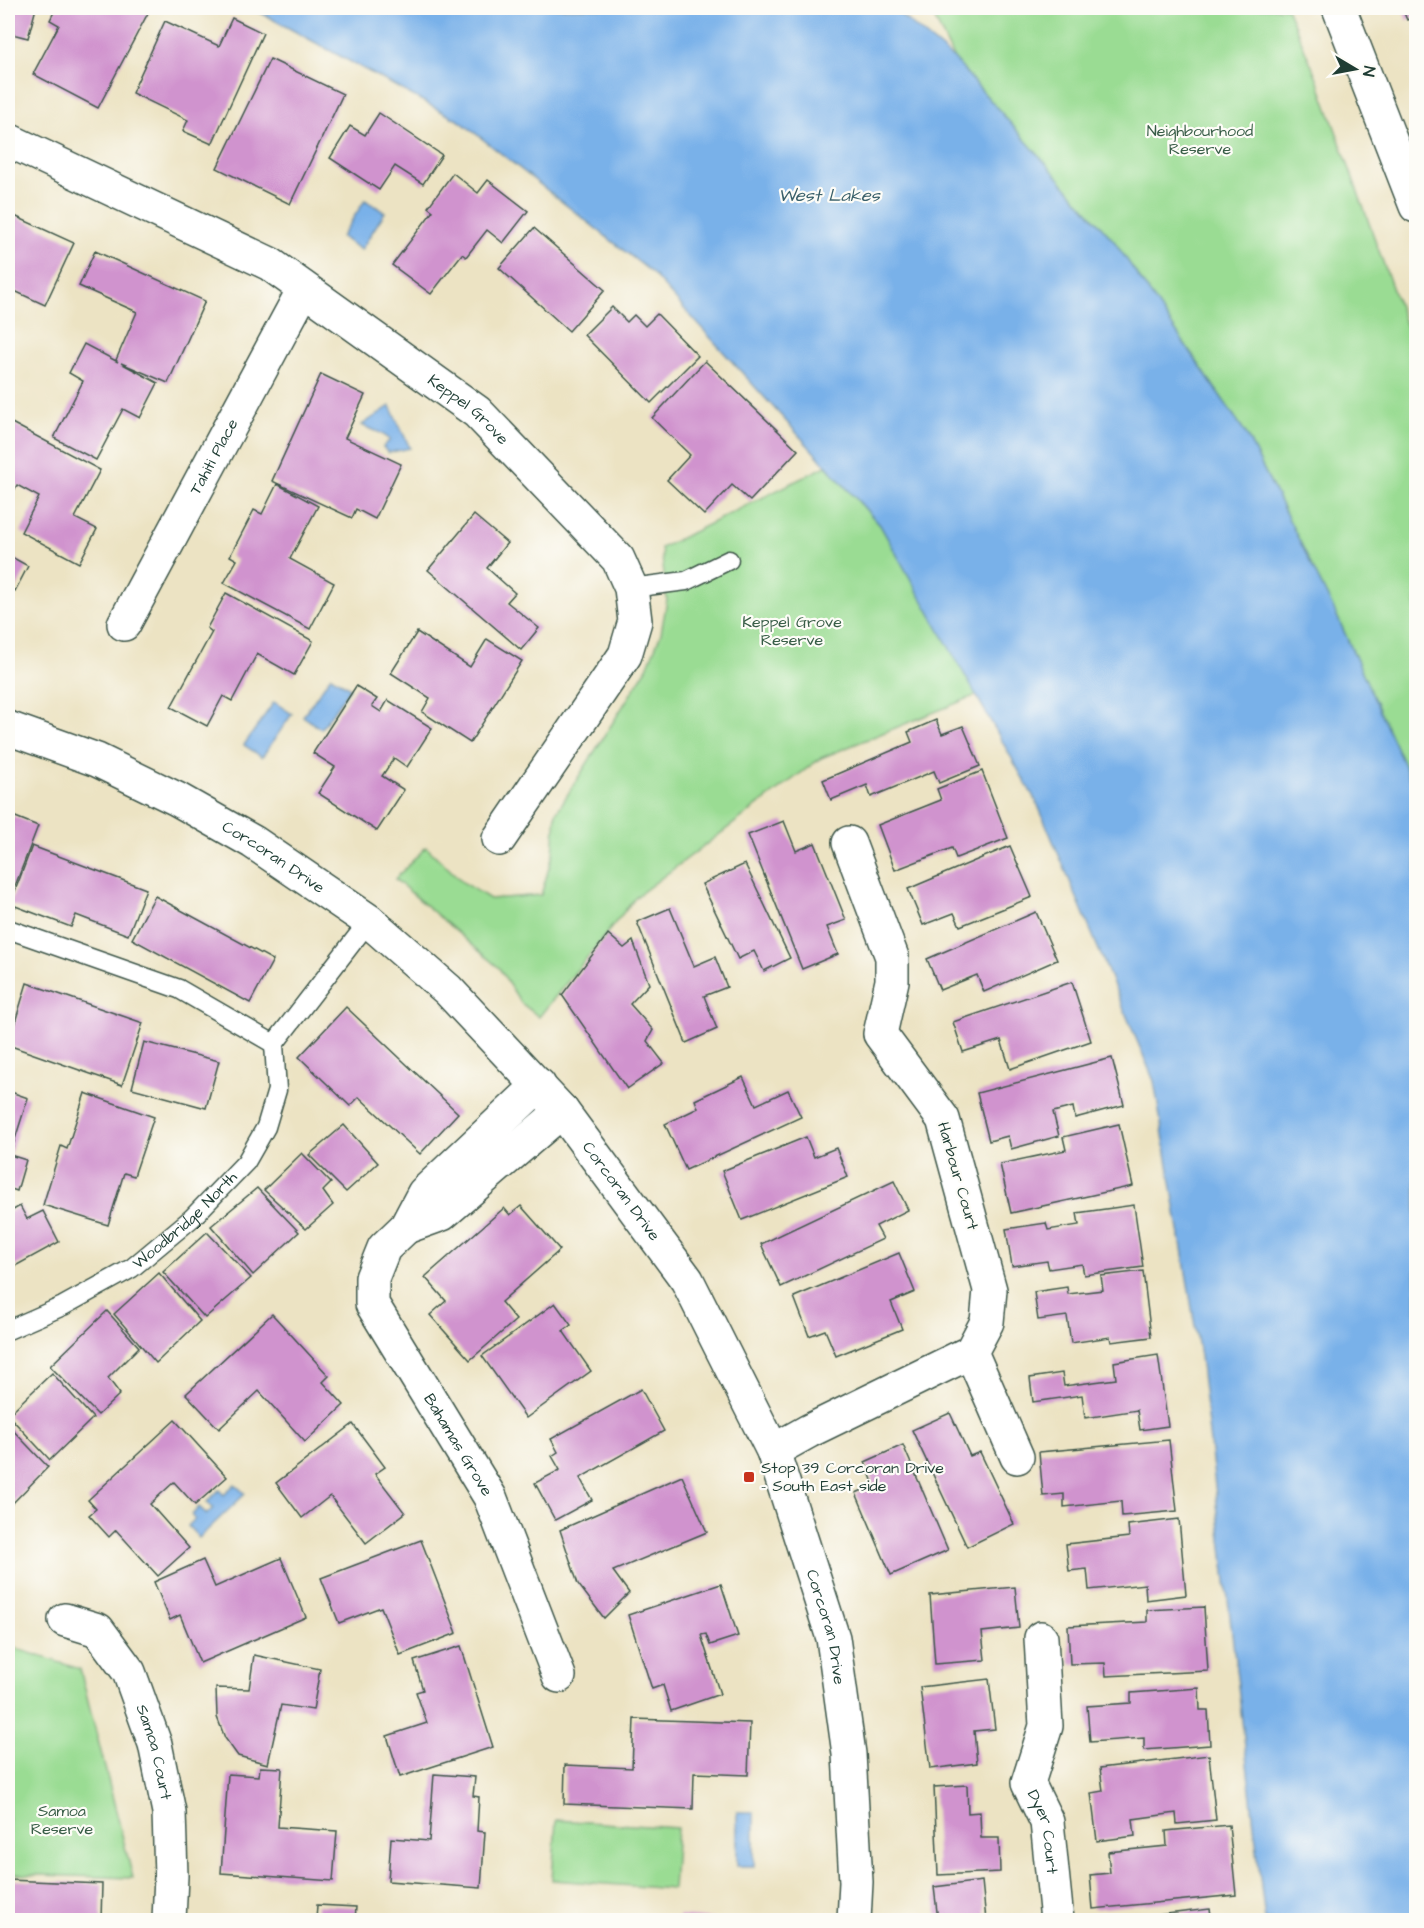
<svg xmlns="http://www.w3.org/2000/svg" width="1424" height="1928" viewBox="0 0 1424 1928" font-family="'Architects Daughter',sans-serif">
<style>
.green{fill:#9adc93;stroke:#5c8c64;stroke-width:1.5}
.water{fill:#79b1e9;stroke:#4c778e;stroke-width:1.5}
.building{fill:#d093ce}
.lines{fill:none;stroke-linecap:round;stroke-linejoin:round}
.lane-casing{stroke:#3e5649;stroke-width:21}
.street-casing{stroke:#3e5649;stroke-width:36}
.secondary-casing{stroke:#3e5649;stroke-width:36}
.lane{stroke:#fff;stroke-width:18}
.street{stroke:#fff;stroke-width:33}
.secondary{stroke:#fff;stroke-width:33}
.poi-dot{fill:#c8321e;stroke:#fdfcf7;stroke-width:2}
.labels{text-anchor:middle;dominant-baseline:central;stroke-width:4.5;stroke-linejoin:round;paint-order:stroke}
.park-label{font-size:16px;fill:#385d47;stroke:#fdfcf7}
.street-label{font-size:16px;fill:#1f3d34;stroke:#fdfcf7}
.poi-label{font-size:16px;fill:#1f3d34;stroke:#fdfcf7;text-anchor:start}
.water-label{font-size:18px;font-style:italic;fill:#3a606a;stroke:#fdfcf7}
</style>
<rect width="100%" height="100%" fill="#fdfcf7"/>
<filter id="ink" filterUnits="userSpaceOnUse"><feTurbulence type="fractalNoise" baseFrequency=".0167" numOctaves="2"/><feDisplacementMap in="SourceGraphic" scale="12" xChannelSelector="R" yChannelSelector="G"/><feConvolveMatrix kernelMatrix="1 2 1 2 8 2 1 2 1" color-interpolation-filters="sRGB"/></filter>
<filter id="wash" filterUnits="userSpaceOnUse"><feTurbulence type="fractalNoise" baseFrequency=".008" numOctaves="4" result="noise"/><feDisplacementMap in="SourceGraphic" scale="24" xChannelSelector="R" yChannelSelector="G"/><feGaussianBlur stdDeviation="1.35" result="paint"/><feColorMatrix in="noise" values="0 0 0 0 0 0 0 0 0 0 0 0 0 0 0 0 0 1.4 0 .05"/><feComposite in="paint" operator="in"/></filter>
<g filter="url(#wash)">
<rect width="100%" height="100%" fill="#ece3c3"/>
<!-- green -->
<g class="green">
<path d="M 940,8 L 1287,8 L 1317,78 L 1416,354 L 1416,792 L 1337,616 L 1245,432 L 1114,241 L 954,59 L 932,13 Z"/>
<path d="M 826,466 L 880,525 L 977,695 L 821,758 L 636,897 L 539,1017 L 521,1003 L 499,968 L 395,879 L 426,847 L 464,883 L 490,899 L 541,895 L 553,854 L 556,813 L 647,668 L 661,633 L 667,600 L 661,548 Z"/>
<path d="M 8,1646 L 80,1669 L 133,1878 L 8,1874 Z"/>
<path d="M 556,1820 L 677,1828 L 673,1889 L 552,1880 Z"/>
</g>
<!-- water -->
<g class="water">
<path d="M 252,8 L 892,8 L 954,59 L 1114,241 L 1245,432 L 1337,616 L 1416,792 L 1416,1920 L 1265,1920 L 1200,1356 L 1154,1081 L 1037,803 L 880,525 L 651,272 L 461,122 Z"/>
<path d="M 365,200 L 385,212 L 361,250 L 341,237 Z"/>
<path d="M 390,406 L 410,448 L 388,453 L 383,447 L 390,440 C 378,429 374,432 362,425 Z"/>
<path d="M 331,676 L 350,688 L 321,729 L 303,716 Z"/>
<path d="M 274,702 L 292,714 L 262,757 L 244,745 Z"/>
<path d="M 235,1484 L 245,1494 L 199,1538 L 188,1526 L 195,1519 L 192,1515 L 199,1507 L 207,1514 L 213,1508 L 207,1502 L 219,1490 L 224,1495 Z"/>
<rect x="737" y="1812" width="17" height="54"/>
</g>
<g id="blocks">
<!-- building -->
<g class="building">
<path d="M 8,8 L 36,8 L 28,38 L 8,33 Z"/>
<path d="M 56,8 L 143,8 L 149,11 L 98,108 L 33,74 L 59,25 L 50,20 Z"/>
<path d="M 1402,8 L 1416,8 L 1416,16 L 1407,20 Z"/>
<path d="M 232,18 L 263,33 L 212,144 L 183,131 L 188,120 L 132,93 L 165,21 L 219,46 Z"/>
<path d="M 270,59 L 343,94 L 290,204 L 217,168 Z"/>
<path d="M 379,113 L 442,155 L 423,184 L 395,166 L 379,190 L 330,158 L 350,126 L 365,135 Z"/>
<path d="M 453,173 L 478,193 L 488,180 L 528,211 L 503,243 L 487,230 L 466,257 L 462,254 L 431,294 L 392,265 L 433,211 L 428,207 Z"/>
<path d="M 8,213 L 74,243 L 45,305 L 8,288 Z"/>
<path d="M 534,228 L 605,290 L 569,331 L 499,268 Z"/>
<path d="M 95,251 L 205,301 L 168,383 L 121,363 L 158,383 L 140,418 L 123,409 L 96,460 L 54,438 L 83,381 L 69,373 L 84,344 L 118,362 L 116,360 L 137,312 L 79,286 Z"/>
<path d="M 612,307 L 627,322 L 634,315 L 645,326 L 657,314 L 698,356 L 651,403 L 584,335 Z"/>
<path d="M 705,361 L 798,450 L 750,501 L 732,485 L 704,515 L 667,480 L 690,455 L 652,418 Z"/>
<path d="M 321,374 L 365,395 L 345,438 L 401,464 L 375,519 L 356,509 L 352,518 L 272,481 Z"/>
<path d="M 8,421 L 100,470 L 75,518 L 97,529 L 79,563 L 21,532 L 39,497 L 17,485 L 8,502 Z"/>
<path d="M 277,484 L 318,506 L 290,559 L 334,583 L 310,629 L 224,583 L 237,560 L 230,556 L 254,510 L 262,514 Z"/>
<path d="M 474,515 L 507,543 L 487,568 L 515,593 L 507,602 L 539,628 L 521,650 L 428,570 Z"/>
<path d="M 8,555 L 28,566 L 15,591 L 8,587 Z"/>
<path d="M 226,593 L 313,641 L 294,675 L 257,654 L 232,701 L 223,696 L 207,726 L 171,707 L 212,632 L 207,628 Z"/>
<path d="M 417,632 L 470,667 L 487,639 L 522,661 L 470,743 L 422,712 L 430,698 L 391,673 Z"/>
<path d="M 356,686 L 377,699 L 372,706 L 381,712 L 388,700 L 432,728 L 407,767 L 394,758 L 382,776 L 404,790 L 377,831 L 318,793 L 335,767 L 313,753 Z"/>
<path d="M 936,720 L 942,734 L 963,726 L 980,766 L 939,783 L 934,771 L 871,797 L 867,785 L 831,800 L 823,780 L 912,742 L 908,732 Z"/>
<path d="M 982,771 L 1008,838 L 956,858 L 952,848 L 895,870 L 878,825 L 941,800 L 937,789 Z"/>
<path d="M 8,814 L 38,826 L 15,886 L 8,883 Z"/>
<path d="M 784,821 L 796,851 L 815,843 L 846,920 L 827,927 L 838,954 L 802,969 L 748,835 Z"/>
<path d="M 32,846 L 146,889 L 128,935 L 76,915 L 71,927 L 10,904 Z"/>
<path d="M 1010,846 L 1032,897 L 960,926 L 954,913 L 923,925 L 908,889 Z"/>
<path d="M 745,864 L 790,958 L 764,971 L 754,951 L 738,959 L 702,884 Z"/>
<path d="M 155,896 L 273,960 L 250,1003 L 132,939 Z"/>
<path d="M 670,908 L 694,966 L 715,957 L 727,987 L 704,996 L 717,1029 L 686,1043 L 637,922 Z"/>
<path d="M 1036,912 L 1057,960 L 984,992 L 977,975 L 940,990 L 927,959 Z"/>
<path d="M 608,934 L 624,948 L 633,941 L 649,984 L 630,1004 L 653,1030 L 647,1041 L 664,1063 L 627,1089 L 562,995 Z"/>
<path d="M 1072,982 L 1091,1041 L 1010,1069 L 1001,1040 L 963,1052 L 953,1022 Z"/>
<path d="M 27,983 L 143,1023 L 122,1085 L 8,1045 Z"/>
<path d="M 346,1007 L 458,1113 L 420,1154 L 359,1097 L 350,1106 L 299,1057 Z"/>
<path d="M 144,1042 L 219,1061 L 206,1108 L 132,1088 Z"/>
<path d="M 1112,1058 L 1124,1105 L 1075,1118 L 1073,1107 L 1053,1112 L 1059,1136 L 1011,1149 L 1008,1136 L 989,1141 L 977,1093 Z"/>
<path d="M 743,1077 L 756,1105 L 788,1090 L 801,1117 L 686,1170 L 665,1124 L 698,1108 L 695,1100 Z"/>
<path d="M 8,1091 L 28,1098 L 10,1155 L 26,1160 L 17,1191 L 8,1188 Z"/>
<path d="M 85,1093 L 154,1117 L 134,1176 L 124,1173 L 108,1225 L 43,1205 L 61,1146 L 67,1149 Z"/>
<path d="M 1119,1124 L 1133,1186 L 1011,1213 L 1000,1164 L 1066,1150 L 1063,1137 Z"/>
<path d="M 344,1125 L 378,1163 L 346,1192 L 309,1155 Z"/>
<path d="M 806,1137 L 814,1157 L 836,1148 L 848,1177 L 742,1220 L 722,1171 Z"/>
<path d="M 302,1153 L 331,1183 L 323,1191 L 333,1205 L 306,1229 L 264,1190 Z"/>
<path d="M 894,1181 L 908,1210 L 876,1226 L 883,1239 L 781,1287 L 761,1244 Z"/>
<path d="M 257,1188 L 299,1232 L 253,1275 L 211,1226 Z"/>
<path d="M 1134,1205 L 1143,1267 L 1084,1275 L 1082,1264 L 1049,1269 L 1047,1261 L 1012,1266 L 1006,1229 L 1046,1223 L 1048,1230 L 1079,1225 L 1077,1213 Z"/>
<path d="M 20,1206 L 27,1219 L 43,1211 L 59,1242 L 8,1270 L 8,1213 Z"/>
<path d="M 521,1206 L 560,1250 L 501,1302 L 516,1320 L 470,1360 L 430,1315 L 446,1301 L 425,1277 L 504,1208 L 510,1215 Z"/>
<path d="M 207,1232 L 251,1278 L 205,1318 L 163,1272 Z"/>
<path d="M 899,1253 L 915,1292 L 891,1302 L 902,1329 L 836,1356 L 825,1330 L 809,1336 L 794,1297 Z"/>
<path d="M 1143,1271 L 1151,1337 L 1111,1342 L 1110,1337 L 1071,1343 L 1067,1316 L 1038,1320 L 1034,1292 L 1067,1287 L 1068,1294 L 1103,1290 L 1101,1276 Z"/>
<path d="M 159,1273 L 200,1321 L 156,1363 L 114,1314 Z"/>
<path d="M 555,1303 L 571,1325 L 563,1331 L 591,1371 L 526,1418 L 482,1356 Z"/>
<path d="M 107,1311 L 139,1347 L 108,1378 L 120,1394 L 98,1415 L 50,1366 Z"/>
<path d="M 272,1314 L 329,1376 L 323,1382 L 344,1405 L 305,1442 L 259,1391 L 219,1429 L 186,1394 Z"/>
<path d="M 1158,1355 L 1168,1426 L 1140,1430 L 1137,1410 L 1085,1418 L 1082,1395 L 1033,1402 L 1030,1378 L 1062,1373 L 1064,1386 L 1116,1379 L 1114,1362 Z"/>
<path d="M 52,1373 L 93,1418 L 50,1460 L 8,1415 Z"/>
<path d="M 641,1389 L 664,1431 L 580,1478 L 592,1500 L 555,1520 L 535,1483 L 560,1470 L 552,1456 L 558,1452 L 551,1439 Z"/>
<path d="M 950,1413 L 970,1456 L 980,1452 L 1014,1524 L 967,1547 L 912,1430 Z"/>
<path d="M 175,1420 L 227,1477 L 195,1505 L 174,1482 L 150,1504 L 189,1548 L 158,1576 L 116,1530 L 109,1537 L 89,1515 L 96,1509 L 88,1500 Z"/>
<path d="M 353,1424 L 385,1467 L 375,1474 L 405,1513 L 366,1543 L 330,1496 L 302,1518 L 276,1483 Z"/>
<path d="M 8,1425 L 48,1467 L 8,1508 Z"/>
<path d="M 1169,1440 L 1177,1511 L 1122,1516 L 1121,1501 L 1064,1507 L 1064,1494 L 1043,1496 L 1039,1452 Z"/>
<path d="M 903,1445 L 948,1550 L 891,1575 L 856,1493 L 874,1485 L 865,1462 Z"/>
<path d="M 682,1476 L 707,1532 L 613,1571 L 629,1593 L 604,1618 L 578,1584 L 560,1530 Z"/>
<path d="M 1179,1519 L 1186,1595 L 1146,1600 L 1145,1584 L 1089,1590 L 1087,1569 L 1069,1571 L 1066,1544 L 1129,1537 L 1128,1525 Z"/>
<path d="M 421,1540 L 457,1633 L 400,1655 L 381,1607 L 339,1623 L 321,1578 Z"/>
<path d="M 281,1558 L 306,1617 L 200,1663 L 180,1615 L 170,1620 L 154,1582 L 203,1560 L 215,1587 Z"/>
<path d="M 721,1584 L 738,1636 L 710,1645 L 706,1634 L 701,1635 L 720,1694 L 671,1711 L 663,1685 L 652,1689 L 628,1615 Z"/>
<path d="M 1015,1587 L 1019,1628 L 982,1632 L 985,1660 L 935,1664 L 930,1595 Z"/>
<path d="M 1204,1607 L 1208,1671 L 1106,1676 L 1105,1663 L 1070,1664 L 1068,1626 L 1147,1622 L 1147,1610 Z"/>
<path d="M 461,1646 L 493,1747 L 400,1777 L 387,1736 L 427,1723 L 416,1692 L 423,1690 L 414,1661 Z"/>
<path d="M 254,1655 L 320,1669 L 313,1710 L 281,1705 L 268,1764 L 238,1756 L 225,1738 L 217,1717 L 216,1688 L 249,1689 Z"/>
<path d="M 989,1679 L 995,1729 L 974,1731 L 977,1763 L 930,1769 L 920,1687 Z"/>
<path d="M 1199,1688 L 1200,1710 L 1208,1710 L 1210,1745 L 1144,1750 L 1144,1738 L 1090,1742 L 1087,1706 L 1131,1703 L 1131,1693 Z"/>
<path d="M 634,1719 L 750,1723 L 748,1775 L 694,1773 L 693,1809 L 564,1804 L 565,1765 L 632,1768 Z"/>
<path d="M 1209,1755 L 1216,1820 L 1177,1824 L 1176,1813 L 1133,1819 L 1135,1836 L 1097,1841 L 1091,1793 L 1103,1791 L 1100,1768 Z"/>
<path d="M 260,1767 L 282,1768 L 278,1827 L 337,1831 L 333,1881 L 221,1873 L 228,1774 L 259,1776 Z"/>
<path d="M 434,1774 L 475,1777 L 473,1796 L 479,1797 L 477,1831 L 485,1832 L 481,1888 L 388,1881 L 391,1838 L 429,1841 Z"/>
<path d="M 967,1785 L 968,1813 L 980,1812 L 981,1838 L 999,1838 L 1000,1872 L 938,1875 L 934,1787 Z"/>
<path d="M 1229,1825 L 1236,1895 L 1093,1909 L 1090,1875 L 1110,1873 L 1108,1852 L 1167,1846 L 1166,1831 Z"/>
<path d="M 8,1880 L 102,1884 L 101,1920 L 8,1920 Z"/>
<path d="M 982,1881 L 986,1920 L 938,1920 L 934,1887 Z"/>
<path d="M 317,1905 L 356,1907 L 355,1920 L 316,1920 Z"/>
<path d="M 1210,1909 L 1212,1920 L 1158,1920 L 1158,1915 Z"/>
<path d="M 679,1916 L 714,1919 L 714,1920 L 678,1920 Z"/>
</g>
</g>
</g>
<g filter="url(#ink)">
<use href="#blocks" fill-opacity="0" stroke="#3e5649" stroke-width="1.5"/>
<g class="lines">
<defs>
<g id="lane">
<path d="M 631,588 L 686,581 L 729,560"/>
<path d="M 8,929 L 179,989 L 274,1044"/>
<path id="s1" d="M 8,1330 L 63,1306 L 132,1268 L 192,1218 L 246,1162 L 266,1127 L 277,1090 L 274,1044 L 369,921"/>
</g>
<g id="street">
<path id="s2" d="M 8,140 L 270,264 L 477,412 L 618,559 L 631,588 L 635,621 L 625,655 L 499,839"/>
<path id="s3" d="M 124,624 L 304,289"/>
<path id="s4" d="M 539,1085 L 424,1193 L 406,1227 L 384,1248 L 372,1278 L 372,1304 L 490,1497 L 559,1676"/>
<path d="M 406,1227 L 442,1214 L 562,1111"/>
<path d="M 971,1352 L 1017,1457"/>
<path d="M 773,1451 L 809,1431 L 971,1352 L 987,1322 L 990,1290 L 943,1119 L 880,1034 L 892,981 L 892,957 L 849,843"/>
<path id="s5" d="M 65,1620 L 98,1630 L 129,1672 L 155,1744 L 169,1812 L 171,1876 L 169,1920"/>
<path id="s6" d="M 1041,1638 L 1046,1726 L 1028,1783 L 1047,1822 L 1057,1920"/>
</g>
<g id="secondary">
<path d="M 1339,8 L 1416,206"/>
<path id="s7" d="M 8,728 L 97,760 L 177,799 L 253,842 L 369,921 L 448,990 L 562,1111 L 687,1280 L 773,1451 L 833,1638 L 849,1754 L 856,1882 L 854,1920"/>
</g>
</defs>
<!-- lane casing -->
<use href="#lane" class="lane-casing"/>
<!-- street casing -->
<use href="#street" class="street-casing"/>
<!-- secondary casing -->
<use href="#secondary" class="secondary-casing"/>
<!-- lane -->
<use href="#lane" class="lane"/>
<!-- street -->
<use href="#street" class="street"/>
<!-- secondary -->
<use href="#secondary" class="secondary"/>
</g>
</g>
<!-- markers -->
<rect class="poi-dot" x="743" y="1471" width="12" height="12" rx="3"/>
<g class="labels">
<!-- park labels -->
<g class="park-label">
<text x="1200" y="131">Neighbourhood<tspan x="1200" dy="18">Reserve</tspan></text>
<text x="792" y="622">Keppel Grove<tspan x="792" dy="18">Reserve</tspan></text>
<text x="62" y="1811">Samoa<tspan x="62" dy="18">Reserve</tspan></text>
</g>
<!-- street labels -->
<g class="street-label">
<text stroke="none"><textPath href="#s2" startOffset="536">Keppel Grove</textPath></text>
<text stroke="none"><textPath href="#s3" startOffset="190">Tahiti Place</textPath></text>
<text stroke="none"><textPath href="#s7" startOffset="296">Corcoran Drive</textPath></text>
<text transform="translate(958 1176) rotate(74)">Harbour Court</text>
<text stroke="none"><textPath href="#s7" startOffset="782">Corcoran Drive</textPath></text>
<text stroke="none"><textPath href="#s1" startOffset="210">Woodbridge North</textPath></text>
<text stroke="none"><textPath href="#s4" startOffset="450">Bahamas Grove</textPath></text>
<text stroke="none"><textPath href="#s7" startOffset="1268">Corcoran Drive</textPath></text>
<text stroke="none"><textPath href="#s5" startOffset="171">Samoa Court</textPath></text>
<text stroke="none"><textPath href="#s6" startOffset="200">Dyer Court</textPath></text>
</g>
<!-- poi labels -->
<g class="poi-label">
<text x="761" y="1468">Stop 39 Corcoran Drive<tspan x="761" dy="18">- South East side</tspan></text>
</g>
<!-- water labels -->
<g class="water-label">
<text x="829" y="195">West Lakes</text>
</g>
</g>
<!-- margin -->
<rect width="1424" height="1928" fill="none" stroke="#fdfcf7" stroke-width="30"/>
<!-- north arrow -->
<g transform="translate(1355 69) rotate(100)" stroke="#fdfcf7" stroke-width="4.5" paint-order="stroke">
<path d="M0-4.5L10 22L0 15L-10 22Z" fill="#1f3d34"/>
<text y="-9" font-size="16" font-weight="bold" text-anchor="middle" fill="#1f3d34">N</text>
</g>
</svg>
